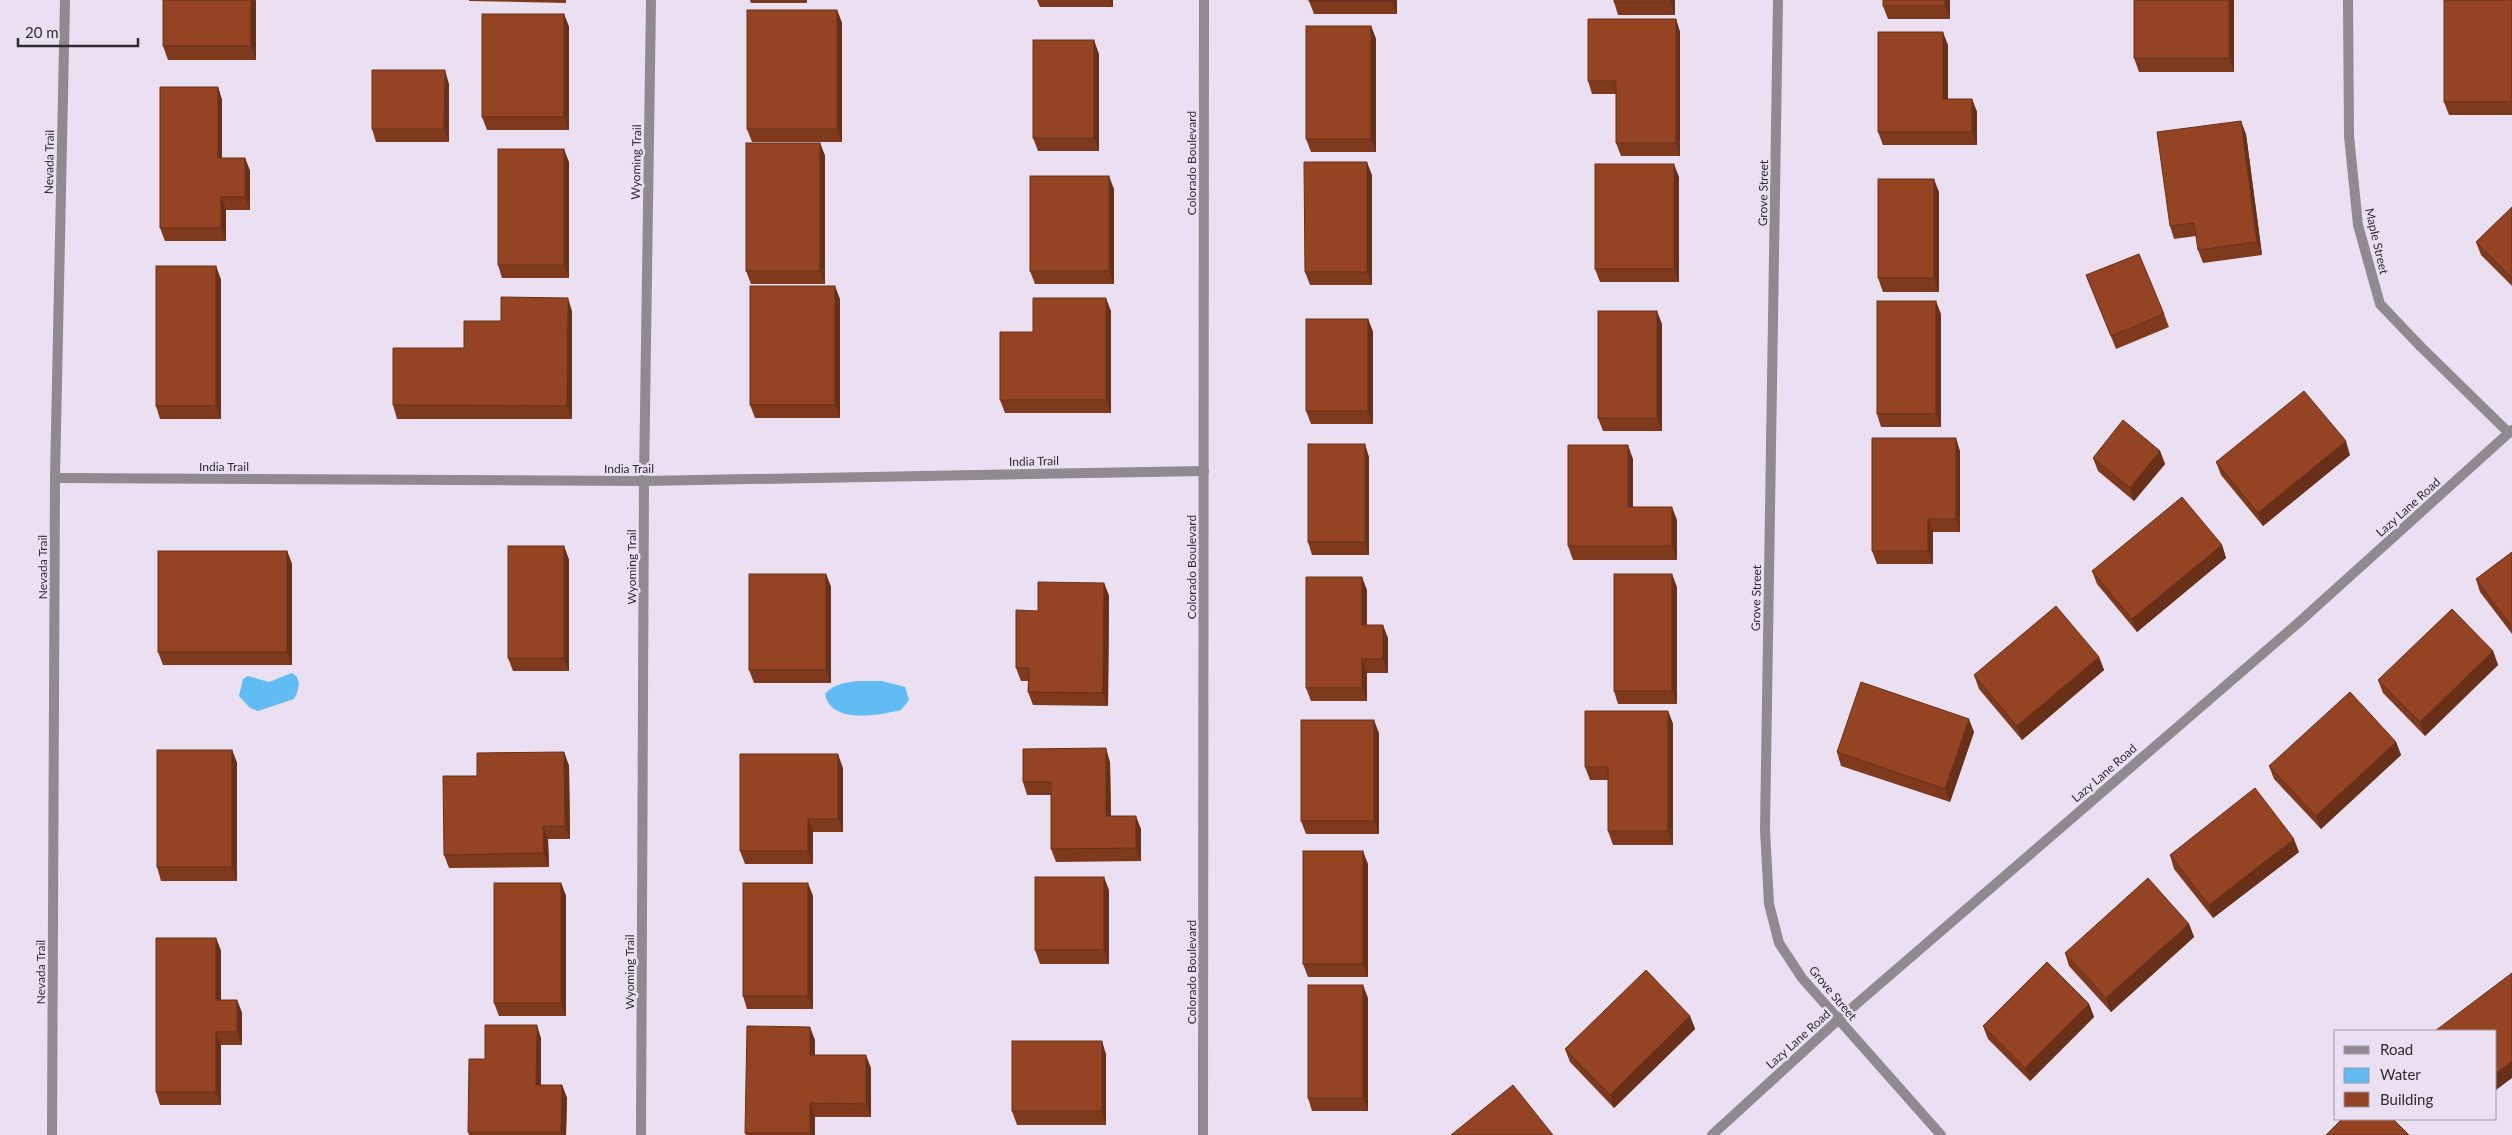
<svg xmlns="http://www.w3.org/2000/svg" width="2512" height="1135" viewBox="0 0 2512 1135" font-family="Lato,sans-serif">
<style>
.water{fill:#61bcf3}
.lines{fill:none;stroke-linecap:round;stroke-linejoin:round}
.minor{stroke:#90898f;stroke-width:10}
.wall{fill:#7f3a1e}
.shaded-wall{fill:#683018}
.building{fill:#944423;stroke:#683018}
.labels{text-anchor:middle;dominant-baseline:central;stroke-width:5;stroke-linejoin:round;paint-order:stroke}
.street-label{font-size:12px;fill:#2f2b31;stroke:#eae0f2}
</style>
<rect width="100%" height="100%" fill="#eae0f2"/>
<!-- water -->
<g class="water">
<path d="M 292,673 L 297,677 L 299,684 L 297,693 L 294,699 L 258,711 L 250,708 L 239,696 L 243,679 L 248,676 L 269,682 Z"/>
<path d="M 857,681 L 882,681 L 905,687 L 909,700 L 901,710 C 880,715 831,725 825,694 C 833,684 845,683 857,681 Z"/>
</g>
<g class="lines">
<!-- minor -->
<g class="minor">
<path d="M 1778,0 L 1765,830 L 1769,904 L 1779,943 L 1802,978 L 1941,1135"/>
<path d="M 2348,0 L 2349,136 L 2358,225 L 2380,304 L 2421,347 L 2509,433"/>
<path d="M 55,478 L 644,481 L 1204,471"/>
<path d="M 52,1135 L 55,478 L 65,0"/>
<path d="M 641,1135 L 644,481 L 651,0"/>
<path d="M 1203,1135 L 1204,0"/>
<path d="M 1712,1135 L 1839,1019 L 2297,624 L 2512,430"/>
</g>
</g>
<!-- wall -->
<g class="wall">
<path d="M 256,0 L 256,60 L 168,60 L 163,46 Z"/>
<path d="M 469,0 L 566,0 L 566,3 L 469,1 Z"/>
<path d="M 750,0 L 807,0 L 807,3 L 751,3 Z"/>
<path d="M 1037,0 L 1113,0 L 1113,7 L 1040,7 Z"/>
<path d="M 1397,0 L 1397,14 L 1314,14 L 1309,1 Z"/>
<path d="M 1675,0 L 1675,15 L 1618,15 L 1614,2 Z"/>
<path d="M 1950,0 L 1950,19 L 1888,19 L 1883,6 Z"/>
<path d="M 2234,0 L 2234,72 L 2139,72 L 2134,58 Z"/>
<path d="M 2512,0 L 2512,115 L 2449,115 L 2444,102 Z"/>
<path d="M 837,10 L 842,23 L 842,142 L 752,142 L 747,129 Z"/>
<path d="M 564,14 L 569,27 L 569,130 L 487,130 L 482,117 Z"/>
<path d="M 1676,19 L 1680,32 L 1680,156 L 1621,156 L 1616,143 L 1616,94 L 1592,94 L 1588,81 Z"/>
<path d="M 1371,26 L 1376,39 L 1376,152 L 1311,152 L 1306,139 Z"/>
<path d="M 1948,45 L 1948,99 L 1972,99 L 1977,112 L 1977,145 L 1883,145 L 1878,132 Z"/>
<path d="M 1099,54 L 1099,151 L 1038,151 L 1033,138 Z"/>
<path d="M 449,84 L 449,142 L 376,142 L 372,129 Z"/>
<path d="M 218,87 L 222,100 L 222,158 L 245,158 L 250,171 L 250,210 L 226,210 L 226,241 L 165,241 L 160,228 Z"/>
<path d="M 2246,134 L 2262,255 L 2203,263 L 2198,250 L 2196,236 L 2174,239 L 2170,226 Z"/>
<path d="M 820,143 L 825,156 L 825,284 L 751,284 L 746,271 Z"/>
<path d="M 569,162 L 569,278 L 502,278 L 498,265 Z"/>
<path d="M 1372,175 L 1372,285 L 1310,285 L 1305,272 Z"/>
<path d="M 1679,177 L 1679,282 L 1600,282 L 1595,269 Z"/>
<path d="M 1114,189 L 1114,284 L 1035,284 L 1030,271 Z"/>
<path d="M 1939,192 L 1939,292 L 1883,292 L 1878,278 Z"/>
<path d="M 2512,207 L 2512,286 L 2481,255 L 2476,242 Z"/>
<path d="M 216,266 L 221,280 L 221,419 L 160,419 L 156,406 Z"/>
<path d="M 2086,275 L 2164,314 L 2169,327 L 2116,349 Z"/>
<path d="M 840,299 L 840,418 L 755,418 L 750,405 Z"/>
<path d="M 572,311 L 572,419 L 397,419 L 393,405 L 464,348 L 501,321 Z"/>
<path d="M 1111,311 L 1111,413 L 1005,413 L 1000,400 L 1033,332 Z"/>
<path d="M 1941,314 L 1941,427 L 1881,427 L 1877,414 Z"/>
<path d="M 1368,319 L 1373,332 L 1373,424 L 1311,424 L 1306,411 Z"/>
<path d="M 1662,324 L 1662,431 L 1603,431 L 1598,418 Z"/>
<path d="M 1960,451 L 1960,532 L 1933,532 L 1933,564 L 1877,564 L 1872,551 Z"/>
<path d="M 2160,451 L 2165,464 L 2134,501 L 2098,471 L 2093,458 Z"/>
<path d="M 2350,455 L 2263,526 L 2221,475 L 2216,462 Z"/>
<path d="M 1369,457 L 1369,555 L 1312,555 L 1308,542 Z"/>
<path d="M 1633,459 L 1633,507 L 1677,520 L 1677,560 L 1573,560 L 1568,546 Z"/>
<path d="M 2222,545 L 2226,558 L 2137,632 L 2097,584 L 2092,571 Z"/>
<path d="M 564,546 L 569,560 L 569,671 L 513,671 L 508,658 Z"/>
<path d="M 287,551 L 292,564 L 292,665 L 163,665 L 158,652 Z"/>
<path d="M 2512,552 L 2512,634 L 2480,592 L 2476,579 Z"/>
<path d="M 826,574 L 831,587 L 831,683 L 754,683 L 749,670 Z"/>
<path d="M 1104,583 L 1109,596 L 1108,706 L 1033,705 L 1028,692 L 1028,681 L 1021,681 L 1016,668 L 1038,611 Z"/>
<path d="M 1677,587 L 1677,704 L 1618,704 L 1614,691 Z"/>
<path d="M 1367,590 L 1367,625 L 1388,638 L 1388,673 L 1367,673 L 1367,701 L 1311,701 L 1306,688 Z"/>
<path d="M 2493,651 L 2498,665 L 2425,736 L 2383,693 L 2378,680 Z"/>
<path d="M 2099,657 L 2104,670 L 2022,740 L 1979,689 L 1974,675 Z"/>
<path d="M 1668,711 L 1673,724 L 1673,845 L 1613,845 L 1608,831 L 1608,780 L 1590,780 L 1585,767 Z"/>
<path d="M 1974,732 L 1950,802 L 1841,766 L 1837,752 Z"/>
<path d="M 1379,733 L 1379,834 L 1306,834 L 1301,821 Z"/>
<path d="M 2396,742 L 2401,755 L 2321,829 L 2274,779 L 2269,766 Z"/>
<path d="M 232,750 L 237,763 L 237,881 L 161,881 L 157,867 Z"/>
<path d="M 564,752 L 569,766 L 570,839 L 548,839 L 549,867 L 449,868 L 444,855 L 477,776 Z"/>
<path d="M 1110,762 L 1111,816 L 1141,829 L 1141,861 L 1056,862 L 1051,849 L 1051,795 L 1027,795 L 1023,782 Z"/>
<path d="M 843,768 L 843,832 L 813,832 L 813,864 L 745,864 L 740,851 Z"/>
<path d="M 2299,852 L 2213,918 L 2174,869 L 2170,855 Z"/>
<path d="M 1368,864 L 1368,977 L 1308,977 L 1303,964 Z"/>
<path d="M 561,883 L 566,896 L 566,1016 L 499,1016 L 494,1003 Z"/>
<path d="M 1109,890 L 1109,964 L 1040,964 L 1035,950 Z"/>
<path d="M 813,896 L 813,1009 L 747,1009 L 743,996 Z"/>
<path d="M 2189,924 L 2194,937 L 2111,1012 L 2069,966 L 2065,953 Z"/>
<path d="M 216,938 L 221,951 L 221,1000 L 237,1000 L 242,1013 L 242,1045 L 221,1045 L 221,1105 L 160,1105 L 156,1092 Z"/>
<path d="M 1368,998 L 1368,1111 L 1312,1111 L 1308,1098 Z"/>
<path d="M 2089,1004 L 2094,1017 L 2030,1081 L 1988,1039 L 1983,1026 Z"/>
<path d="M 1690,1016 L 1695,1029 L 1614,1108 L 1570,1062 L 1565,1049 Z"/>
<path d="M 541,1038 L 541,1085 L 562,1085 L 567,1098 L 566,1135 L 469,1135 L 468,1132 L 485,1059 Z"/>
<path d="M 815,1040 L 815,1055 L 871,1068 L 871,1117 L 815,1117 L 815,1135 L 746,1135 L 745,1133 Z"/>
<path d="M 1106,1054 L 1106,1125 L 1017,1125 L 1012,1111 Z"/>
</g>
<!-- shaded-wall -->
<g class="shaded-wall">
<path d="M 251,0 L 256,0 L 256,60 L 251,46 Z"/>
<path d="M 1110,0 L 1113,0 L 1113,7 Z"/>
<path d="M 1392,0 L 1397,0 L 1397,14 L 1392,1 Z"/>
<path d="M 1671,0 L 1675,0 L 1675,15 L 1671,2 Z"/>
<path d="M 1945,0 L 1950,0 L 1950,19 L 1945,6 Z"/>
<path d="M 2229,0 L 2234,0 L 2234,72 L 2229,58 Z"/>
<path d="M 837,10 L 842,23 L 842,142 L 837,129 Z"/>
<path d="M 564,14 L 569,27 L 569,130 L 564,117 Z"/>
<path d="M 1676,19 L 1680,32 L 1680,156 L 1676,143 Z"/>
<path d="M 1371,26 L 1376,39 L 1376,152 L 1371,139 Z"/>
<path d="M 1943,32 L 1948,45 L 1948,112 L 1943,99 Z"/>
<path d="M 1094,40 L 1099,54 L 1099,151 L 1094,138 Z"/>
<path d="M 445,70 L 449,84 L 449,142 L 444,129 Z"/>
<path d="M 218,87 L 222,100 L 222,171 L 218,158 Z"/>
<path d="M 1972,99 L 1977,112 L 1977,145 L 1972,132 Z"/>
<path d="M 2241,121 L 2246,134 L 2262,255 L 2257,242 Z"/>
<path d="M 820,143 L 825,156 L 825,284 L 820,271 Z"/>
<path d="M 564,149 L 569,162 L 569,278 L 564,265 Z"/>
<path d="M 245,158 L 250,171 L 250,210 L 245,197 Z"/>
<path d="M 1367,162 L 1372,175 L 1372,285 L 1367,272 Z"/>
<path d="M 1674,164 L 1679,177 L 1679,282 L 1674,269 Z"/>
<path d="M 1109,176 L 1114,189 L 1114,284 L 1109,271 Z"/>
<path d="M 1934,179 L 1939,192 L 1939,292 L 1934,278 Z"/>
<path d="M 221,197 L 226,210 L 226,241 L 221,228 Z"/>
<path d="M 216,266 L 221,280 L 221,419 L 216,406 Z"/>
<path d="M 835,286 L 840,299 L 840,418 L 835,405 Z"/>
<path d="M 568,298 L 572,311 L 572,419 L 567,406 Z"/>
<path d="M 1106,298 L 1111,311 L 1111,413 L 1106,400 Z"/>
<path d="M 1936,301 L 1941,314 L 1941,427 L 1936,414 Z"/>
<path d="M 1657,311 L 1662,324 L 1662,431 L 1657,418 Z"/>
<path d="M 1368,319 L 1373,332 L 1373,424 L 1368,411 Z"/>
<path d="M 1956,438 L 1960,451 L 1960,532 L 1956,519 Z"/>
<path d="M 2346,441 L 2350,455 L 2263,526 L 2258,513 Z"/>
<path d="M 1365,444 L 1369,457 L 1369,555 L 1365,542 Z"/>
<path d="M 1628,445 L 1633,459 L 1633,520 L 1628,507 Z"/>
<path d="M 2160,451 L 2165,464 L 2134,501 L 2130,488 Z"/>
<path d="M 1672,507 L 1677,520 L 1677,560 L 1672,546 Z"/>
<path d="M 1928,519 L 1933,532 L 1933,564 L 1928,551 Z"/>
<path d="M 2222,545 L 2226,558 L 2137,632 L 2132,619 Z"/>
<path d="M 564,546 L 569,560 L 569,671 L 564,658 Z"/>
<path d="M 287,551 L 292,564 L 292,665 L 287,652 Z"/>
<path d="M 826,574 L 831,587 L 831,683 L 826,670 Z"/>
<path d="M 1672,574 L 1677,587 L 1677,704 L 1672,691 Z"/>
<path d="M 1362,577 L 1367,590 L 1367,638 L 1362,625 Z"/>
<path d="M 1104,583 L 1109,596 L 1108,706 L 1103,693 Z"/>
<path d="M 1383,625 L 1388,638 L 1388,673 L 1383,659 Z"/>
<path d="M 2493,651 L 2498,665 L 2425,736 L 2420,722 Z"/>
<path d="M 2099,657 L 2104,670 L 2022,740 L 2017,726 Z"/>
<path d="M 1362,659 L 1367,673 L 1367,701 L 1362,688 Z"/>
<path d="M 1668,711 L 1673,724 L 1673,845 L 1668,831 Z"/>
<path d="M 1969,719 L 1974,732 L 1950,802 L 1945,789 Z"/>
<path d="M 1374,720 L 1379,733 L 1379,834 L 1374,821 Z"/>
<path d="M 2396,742 L 2401,755 L 2321,829 L 2316,816 Z"/>
<path d="M 1106,748 L 1110,762 L 1111,829 L 1106,816 Z"/>
<path d="M 232,750 L 237,763 L 237,881 L 232,867 Z"/>
<path d="M 564,752 L 569,766 L 570,839 L 565,826 Z"/>
<path d="M 838,754 L 843,768 L 843,832 L 838,819 Z"/>
<path d="M 1136,816 L 1141,829 L 1141,861 L 1136,848 Z"/>
<path d="M 808,819 L 813,832 L 813,864 L 808,851 Z"/>
<path d="M 543,826 L 548,839 L 549,867 L 544,853 Z"/>
<path d="M 2294,839 L 2299,852 L 2213,918 L 2209,905 Z"/>
<path d="M 1363,851 L 1368,864 L 1368,977 L 1363,964 Z"/>
<path d="M 1104,877 L 1109,890 L 1109,964 L 1104,950 Z"/>
<path d="M 561,883 L 566,896 L 566,1016 L 561,1003 Z"/>
<path d="M 808,883 L 813,896 L 813,1009 L 808,996 Z"/>
<path d="M 2189,924 L 2194,937 L 2111,1012 L 2106,998 Z"/>
<path d="M 216,938 L 221,951 L 221,1013 L 216,1000 Z"/>
<path d="M 1363,985 L 1368,998 L 1368,1111 L 1363,1098 Z"/>
<path d="M 237,1000 L 242,1013 L 242,1045 L 237,1032 Z"/>
<path d="M 2089,1004 L 2094,1017 L 2030,1081 L 2025,1068 Z"/>
<path d="M 1690,1016 L 1695,1029 L 1614,1108 L 1610,1095 Z"/>
<path d="M 537,1025 L 541,1038 L 541,1098 L 536,1085 Z"/>
<path d="M 810,1027 L 815,1040 L 815,1068 L 810,1055 Z"/>
<path d="M 216,1032 L 221,1045 L 221,1105 L 216,1092 Z"/>
<path d="M 1102,1041 L 1106,1054 L 1106,1125 L 1102,1111 Z"/>
<path d="M 866,1055 L 871,1068 L 871,1117 L 866,1104 Z"/>
<path d="M 2512,1061 L 2512,1078 L 2496,1090 L 2496,1073 Z"/>
<path d="M 562,1085 L 567,1098 L 566,1135 L 562,1135 L 561,1132 Z"/>
<path d="M 810,1103 L 815,1117 L 815,1135 L 811,1135 L 810,1133 Z"/>
</g>
<!-- building -->
<g class="building">
<rect x="163" y="0" width="88" height="46"/>
<rect x="1309" y="0" width="83" height="1"/>
<rect x="1614" y="0" width="57" height="2"/>
<rect x="1883" y="0" width="62" height="6"/>
<rect x="2134" y="0" width="95" height="58"/>
<rect x="2444" y="0" width="68" height="102"/>
<rect x="747" y="10" width="90" height="119"/>
<rect x="482" y="14" width="82" height="103"/>
<path d="M 1588,19 L 1676,19 L 1676,143 L 1616,143 L 1616,81 L 1588,81 Z"/>
<rect x="1306" y="26" width="65" height="113"/>
<path d="M 1878,32 L 1943,32 L 1943,99 L 1972,99 L 1972,132 L 1878,132 Z"/>
<rect x="1033" y="40" width="61" height="98"/>
<path d="M 372,70 L 445,70 L 444,129 L 372,129 Z"/>
<path d="M 160,87 L 218,87 L 218,158 L 245,158 L 245,197 L 221,197 L 221,228 L 160,228 Z"/>
<path d="M 2241,121 L 2257,242 L 2198,250 L 2194,223 L 2170,226 L 2157,132 Z"/>
<rect x="746" y="143" width="74" height="128"/>
<rect x="498" y="149" width="66" height="116"/>
<path d="M 1304,162 L 1367,162 L 1367,272 L 1305,272 Z"/>
<rect x="1595" y="164" width="79" height="105"/>
<rect x="1030" y="176" width="79" height="95"/>
<rect x="1878" y="179" width="56" height="99"/>
<path d="M 2512,207 L 2512,278 L 2476,242 Z"/>
<path d="M 2139,254 L 2164,314 L 2111,336 L 2086,275 Z"/>
<rect x="156" y="266" width="60" height="140"/>
<rect x="750" y="286" width="85" height="119"/>
<path d="M 501,297 L 568,298 L 567,406 L 393,405 L 393,348 L 464,348 L 464,321 L 501,321 Z"/>
<path d="M 1033,298 L 1106,298 L 1106,400 L 1000,400 L 1000,332 L 1033,332 Z"/>
<rect x="1877" y="301" width="59" height="113"/>
<rect x="1598" y="311" width="59" height="107"/>
<rect x="1306" y="319" width="62" height="92"/>
<path d="M 2304,391 L 2346,441 L 2258,513 L 2216,462 Z"/>
<path d="M 2123,420 L 2160,451 L 2130,488 L 2093,458 Z"/>
<path d="M 1872,438 L 1956,438 L 1956,519 L 1928,519 L 1928,551 L 1872,551 Z"/>
<rect x="1308" y="444" width="57" height="98"/>
<path d="M 1568,445 L 1628,445 L 1628,507 L 1672,507 L 1672,546 L 1568,546 Z"/>
<path d="M 2182,497 L 2222,545 L 2132,619 L 2092,571 Z"/>
<rect x="508" y="546" width="56" height="112"/>
<rect x="158" y="551" width="129" height="101"/>
<path d="M 2512,552 L 2512,627 L 2476,579 Z"/>
<rect x="749" y="574" width="77" height="96"/>
<rect x="1614" y="574" width="58" height="117"/>
<path d="M 1306,577 L 1362,577 L 1362,625 L 1383,625 L 1383,659 L 1362,659 L 1362,688 L 1306,688 Z"/>
<path d="M 1038,582 L 1104,583 L 1103,693 L 1028,692 L 1029,668 L 1016,668 L 1016,610 L 1038,611 Z"/>
<path d="M 2056,606 L 2099,657 L 2017,726 L 1974,675 Z"/>
<path d="M 2452,609 L 2493,651 L 2420,722 L 2378,680 Z"/>
<path d="M 1861,682 L 1969,719 L 1945,789 L 1837,752 Z"/>
<path d="M 2350,692 L 2396,742 L 2316,816 L 2269,766 Z"/>
<path d="M 1585,711 L 1668,711 L 1668,831 L 1608,831 L 1608,767 L 1585,767 Z"/>
<rect x="1301" y="720" width="73" height="101"/>
<path d="M 1106,748 L 1106,816 L 1136,816 L 1136,848 L 1051,849 L 1051,782 L 1023,782 L 1023,749 Z"/>
<rect x="157" y="750" width="75" height="117"/>
<path d="M 564,752 L 565,826 L 543,826 L 544,853 L 444,855 L 443,776 L 477,776 L 477,753 Z"/>
<path d="M 740,754 L 838,754 L 838,819 L 808,819 L 808,851 L 740,851 Z"/>
<path d="M 2255,788 L 2294,839 L 2209,905 L 2170,855 Z"/>
<rect x="1303" y="851" width="60" height="113"/>
<rect x="1035" y="877" width="69" height="73"/>
<path d="M 2148,878 L 2189,924 L 2106,998 L 2065,953 Z"/>
<rect x="494" y="883" width="67" height="120"/>
<rect x="743" y="883" width="65" height="113"/>
<path d="M 156,938 L 216,938 L 216,1000 L 237,1000 L 237,1032 L 216,1032 L 216,1092 L 156,1092 Z"/>
<path d="M 2047,962 L 2089,1004 L 2025,1068 L 1983,1026 Z"/>
<path d="M 1646,970 L 1690,1016 L 1610,1095 L 1565,1049 Z"/>
<path d="M 2512,973 L 2512,1061 L 2496,1073 L 2496,1031 L 2435,1031 Z"/>
<rect x="1308" y="985" width="55" height="113"/>
<path d="M 485,1025 L 537,1025 L 536,1085 L 562,1085 L 561,1132 L 468,1132 L 469,1059 L 485,1059 Z"/>
<path d="M 747,1026 L 810,1027 L 810,1055 L 866,1055 L 866,1104 L 810,1103 L 810,1133 L 745,1133 Z"/>
<rect x="1012" y="1041" width="90" height="70"/>
<path d="M 1513,1085 L 1553,1135 L 1451,1135 Z"/>
<path d="M 2342,1119 L 2393,1119 L 2409,1135 L 2326,1135 Z"/>
</g>
<g class="labels">
<!-- street labels -->
<g class="street-label">
<text transform="translate(49 162) rotate(-89)">Nevada Trail</text>
<text transform="translate(636 162) rotate(-89)">Wyoming Trail</text>
<text transform="translate(1191 163) rotate(-90)">Colorado Boulevard</text>
<text transform="translate(1763 193) rotate(-89)">Grove Street</text>
<text transform="translate(2377 241) rotate(77)">Maple Street</text>
<text transform="translate(1034 461) rotate(-1)">India Trail</text>
<text x="224" y="466">India Trail</text>
<text x="629" y="468">India Trail</text>
<text transform="translate(2408 507) rotate(-42)">Lazy Lane Road</text>
<text transform="translate(42 567) rotate(-90)">Nevada Trail</text>
<text transform="translate(631 567) rotate(-90)">Wyoming Trail</text>
<text transform="translate(1191 567) rotate(-90)">Colorado Boulevard</text>
<text transform="translate(1756 598) rotate(-89)">Grove Street</text>
<text transform="translate(2104 773) rotate(-41)">Lazy Lane Road</text>
<text transform="translate(40 972) rotate(-90)">Nevada Trail</text>
<text transform="translate(629 972) rotate(-90)">Wyoming Trail</text>
<text transform="translate(1191 972) rotate(-90)">Colorado Boulevard</text>
<text transform="translate(1833 993) rotate(50)">Grove Street</text>
<text transform="translate(1798 1039) rotate(-42)">Lazy Lane Road</text>
</g>
</g>
<!-- legend -->
<rect x="2334" y="1030" width="162" height="90" fill="#eae0f2" stroke="#9f98a5"/>
<rect x="2344" y="1046" width="25" height="8" fill="#90898f" stroke="#9f98a5"/>
<text x="2380" y="1055" font-size="15" fill="#2f2b31">Road</text>
<rect x="2344" y="1068" width="25" height="15" fill="#61bcf3" stroke="#9f98a5"/>
<text x="2380" y="1080" font-size="15" fill="#2f2b31">Water</text>
<rect x="2344" y="1092" width="25" height="15" fill="#944423" stroke="#9f98a5"/>
<text x="2380" y="1105" font-size="15" fill="#2f2b31">Building</text>
<!-- scale -->
<path d="M18 38v8h120v-8" fill="none" stroke="#2f2b31" stroke-width="2.5"/>
<text x="25" y="38" font-size="15" fill="#2f2b31" stroke="#eae0f2" stroke-width="4" paint-order="stroke">20 m</text>
</svg>
